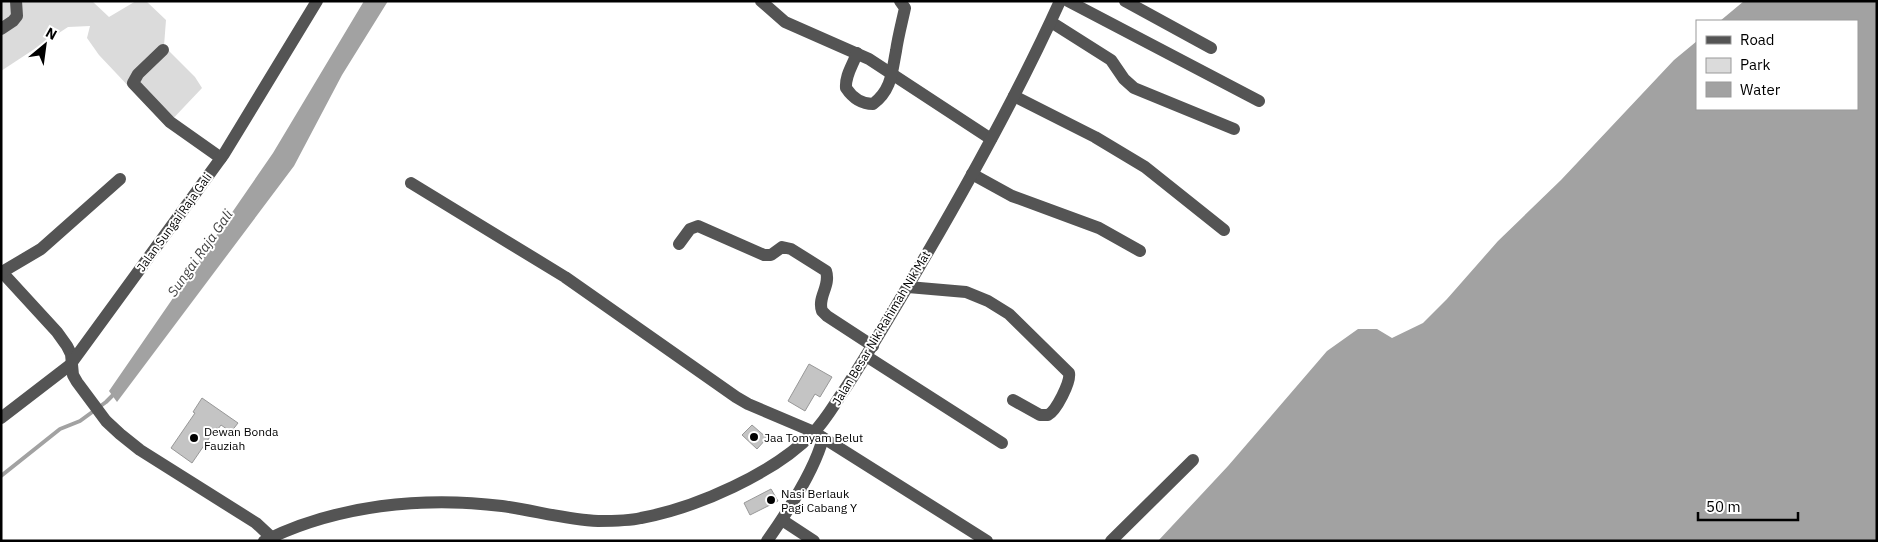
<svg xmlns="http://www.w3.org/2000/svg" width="1878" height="542" viewBox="0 0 1878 542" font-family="'IBM Plex Sans',sans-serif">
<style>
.green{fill:#dbdbdb}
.water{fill:#a2a2a2}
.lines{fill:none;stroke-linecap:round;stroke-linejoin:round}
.stream{stroke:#a2a2a2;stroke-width:4}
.building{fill:#c4c4c4;stroke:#989898}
.minor{stroke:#545454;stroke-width:12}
.poi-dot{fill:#000;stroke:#fff;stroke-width:2}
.labels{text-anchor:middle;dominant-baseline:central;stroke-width:4;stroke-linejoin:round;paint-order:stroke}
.street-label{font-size:12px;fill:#000;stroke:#fff}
.poi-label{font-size:12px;fill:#000;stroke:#fff;text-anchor:start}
.water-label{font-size:14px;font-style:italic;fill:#434343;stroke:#fff}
</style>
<rect width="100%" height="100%" fill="#fff"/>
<!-- green -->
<path class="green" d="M 1,1 L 92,1 L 109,17 L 136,1 L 146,1 L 166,20 L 164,46 L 195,77 L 202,88 L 166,126 L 99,55 L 87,38 L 90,26 L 68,27 L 1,71 Z"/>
<!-- water -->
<g class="water">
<path d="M 364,1 L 388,1 L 342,75 L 294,166 L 117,402 L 109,391 L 273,153 Z"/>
<path d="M 1744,1 L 1877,1 L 1877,541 L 1158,541 L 1228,466 L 1327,351 L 1358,329 L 1377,329 L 1392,338 L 1423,323 L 1447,299 L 1498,241 L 1561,180 L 1674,60 L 1697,41 L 1697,109 L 1857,109 L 1857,21 L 1720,21 Z"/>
</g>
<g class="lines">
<!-- stream -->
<path class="stream" d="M 1,476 L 60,429 L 80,421 L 106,402 L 115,393"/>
</g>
<!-- building -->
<g class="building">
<path d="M 809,364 L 832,377 L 820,397 L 815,394 L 805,411 L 788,401 Z"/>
<path d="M 202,398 L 238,423 L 231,432 L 221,425 L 218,429 L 216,428 L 192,463 L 171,448 L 195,413 L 193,412 Z"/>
<path d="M 752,425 L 767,438 L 757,449 L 742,435 Z"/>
<path d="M 771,489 L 778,501 L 750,515 L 744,503 Z"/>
</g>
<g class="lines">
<!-- minor -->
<g class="minor">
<path d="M 761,1 L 785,22 L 869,59 L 991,139"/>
<path d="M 1068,1 L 1259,101"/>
<path d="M 1125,1 L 1211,48"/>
<path d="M 1051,22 L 1111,60 L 1124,79 L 1134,88 L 1234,129"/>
<path d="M 1,29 L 13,21 L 17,16 L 16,1"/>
<path d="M 163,50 L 138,74 L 133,83 L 170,122 L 221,158"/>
<path d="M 857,53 C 853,65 845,75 846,88 C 852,97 861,104 873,104 C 892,90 892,71 896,51 C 898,37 902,22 905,8 L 900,1"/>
<path d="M 1014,96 L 1095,137 L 1145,167 L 1224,230"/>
<path d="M 972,174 L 1012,196 L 1099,228 L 1140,251"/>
<path d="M 411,183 L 565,277 L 736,397 L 748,404 L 814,432 L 987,541"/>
<path d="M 679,244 L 690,229 L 698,226 L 764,255 L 771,255 L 782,247 L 791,249 L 826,271 C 831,286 817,297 822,311 L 827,316 L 873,346"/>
<path d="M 1,271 L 57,332 L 67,346 L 71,354 L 73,375 L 77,382 L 106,421 L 120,434 L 140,450 L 256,523 L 271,537"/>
<path d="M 2,272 L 41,249 L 120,179"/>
<path d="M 908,287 L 966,292 L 988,301 L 1009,314 L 1069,373 C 1071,382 1056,411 1048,415 L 1040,415 L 1013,400"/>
<path d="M 866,356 L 1002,443"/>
<path d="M 1,418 L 70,365 L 224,154 L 317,1"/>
<path d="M 782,520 L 814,541"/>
<path d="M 264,541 C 336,505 423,496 502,506 C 532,510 568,520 598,521 C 612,521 628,521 641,518 C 696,508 775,473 813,433 C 826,420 835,403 845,389 C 864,360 881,331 899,301 C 957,204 1013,105 1060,1"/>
<path d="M 767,541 C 786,514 815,469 823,438"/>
<path d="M 1111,541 L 1193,460"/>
</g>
</g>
<!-- markers -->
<g class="poi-dot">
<circle cx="754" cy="437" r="5"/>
<circle cx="194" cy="438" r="5"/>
<circle cx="771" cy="500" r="5"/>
</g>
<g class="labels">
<!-- street labels -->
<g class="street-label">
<text transform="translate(174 222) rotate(-54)">Jalan Sungai Raja Gali</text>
<text transform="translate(881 328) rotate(-59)">Jalan Besar Nik Rahimah Nik Mat</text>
</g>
<!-- poi labels -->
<g class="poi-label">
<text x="204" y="431">Dewan Bonda<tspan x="204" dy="14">Fauziah</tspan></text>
<text x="764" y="437">Jaa Tomyam Belut</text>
<text x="781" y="493">Nasi Berlauk<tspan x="781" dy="14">Pagi Cabang Y</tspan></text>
</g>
<!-- water labels -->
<g class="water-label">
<text transform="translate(200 253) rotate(-55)">Sungai Raja Gali</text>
</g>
</g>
<!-- border -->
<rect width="1878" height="542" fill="none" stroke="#000000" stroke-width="5"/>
<!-- legend -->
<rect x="1696" y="20" width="162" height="90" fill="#ffffff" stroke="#999999"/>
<rect x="1706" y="36" width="25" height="8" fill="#545454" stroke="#999999"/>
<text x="1740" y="45" font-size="15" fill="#000000">Road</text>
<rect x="1706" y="58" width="25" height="15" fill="#dbdbdb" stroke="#999999"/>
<text x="1740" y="70" font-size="15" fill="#000000">Park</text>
<rect x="1706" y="82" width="25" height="15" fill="#a2a2a2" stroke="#999999"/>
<text x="1740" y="95" font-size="15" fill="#000000">Water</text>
<!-- north arrow -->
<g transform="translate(45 45) rotate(29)" stroke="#ffffff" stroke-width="4" paint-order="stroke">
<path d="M0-4L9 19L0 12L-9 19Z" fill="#000000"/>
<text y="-8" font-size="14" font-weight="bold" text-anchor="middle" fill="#000000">N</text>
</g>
<!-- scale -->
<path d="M1698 512v8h100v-8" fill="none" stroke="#000000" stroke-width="2.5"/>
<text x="1706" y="512" font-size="15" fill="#000000" stroke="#ffffff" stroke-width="4" paint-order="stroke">50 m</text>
</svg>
